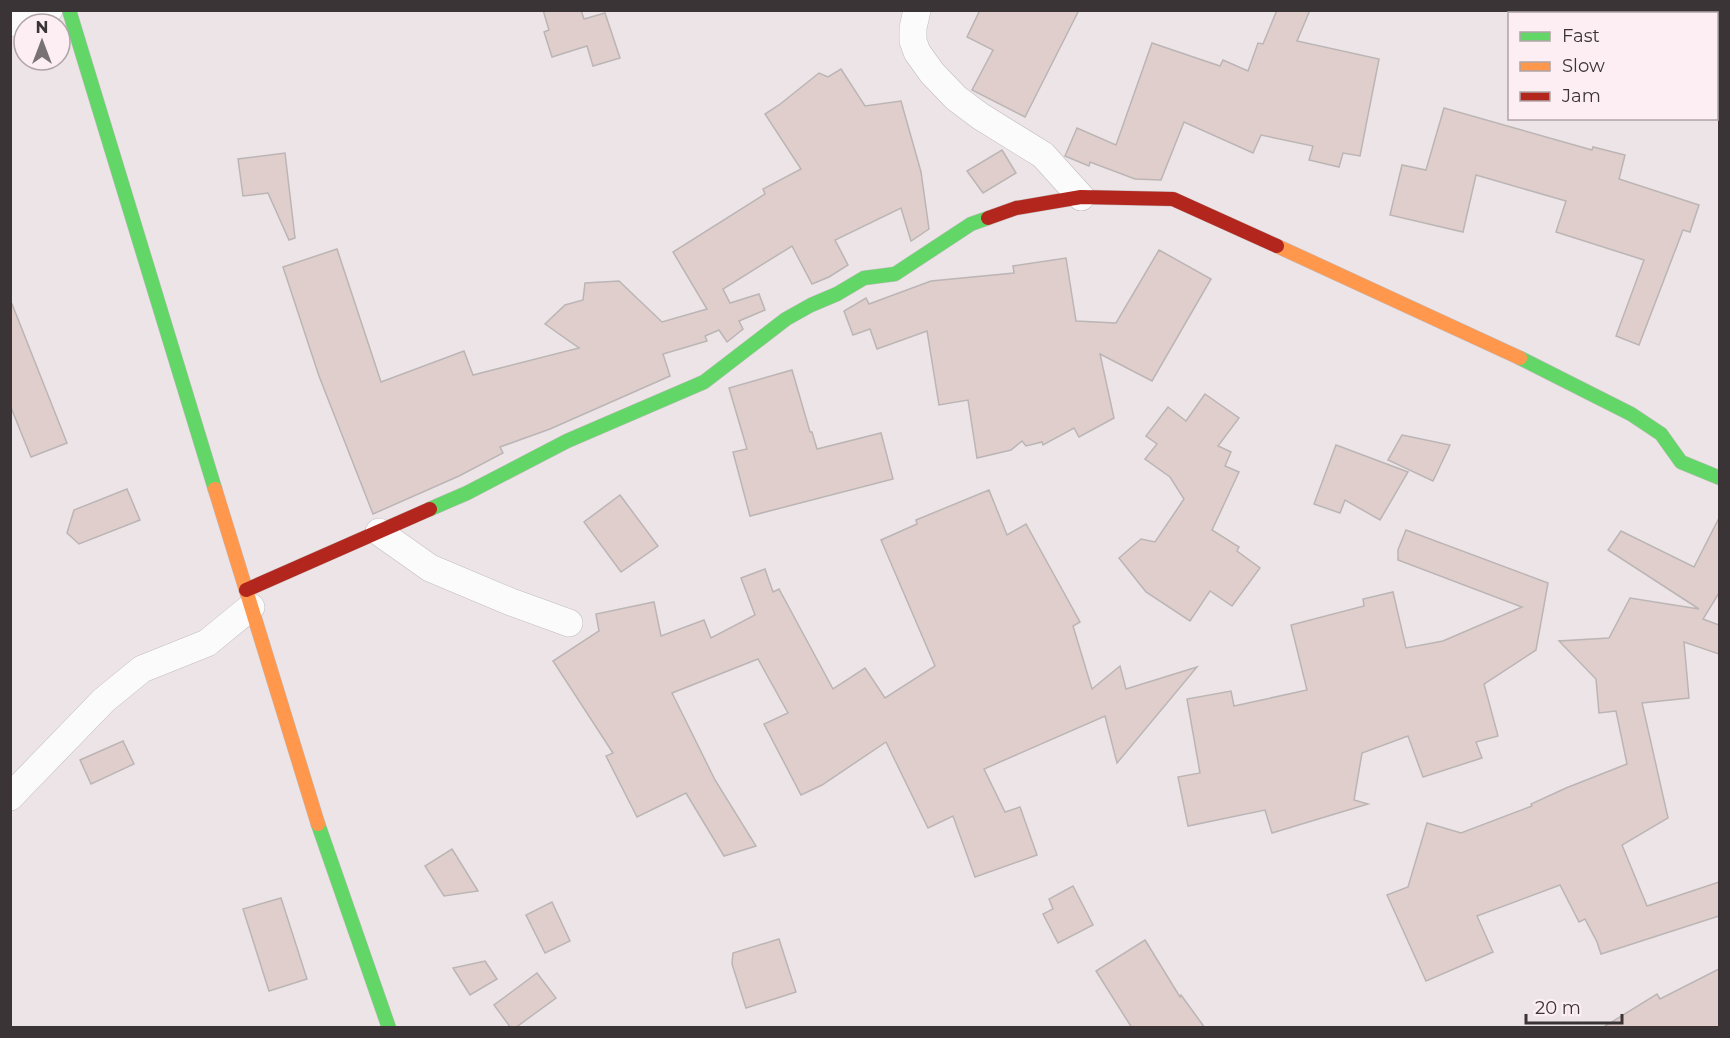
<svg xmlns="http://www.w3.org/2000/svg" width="1730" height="1038" viewBox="0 0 1730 1038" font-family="Montserrat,sans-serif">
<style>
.building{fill:#e0cecd;stroke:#bbb5b5;stroke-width:1.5}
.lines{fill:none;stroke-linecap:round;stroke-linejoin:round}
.street-casing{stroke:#c2bcbe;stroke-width:28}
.fast-casing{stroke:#c2bcbe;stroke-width:15}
.slow-casing{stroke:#c2bcbe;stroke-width:15}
.jam-casing{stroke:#c2bcbe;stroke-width:15}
.street{stroke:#fcfbfb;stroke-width:27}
.fast{stroke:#63d668;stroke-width:14}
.slow{stroke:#ff974d;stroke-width:14}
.jam{stroke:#b3261e;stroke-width:14}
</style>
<rect width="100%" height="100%" fill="#ece4e6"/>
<!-- building -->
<g class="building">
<path d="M 543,10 L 581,10 L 584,19 L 605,13 L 620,58 L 593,66 L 587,46 L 552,57 L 544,32 L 549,30 Z"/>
<path d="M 980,10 L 1079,10 L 1025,117 L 972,90 L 993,50 L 967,37 Z"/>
<path d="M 1277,10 L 1310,10 L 1297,41 L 1379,59 L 1360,156 L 1343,153 L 1339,167 L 1309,160 L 1313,146 L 1261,135 L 1253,153 L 1184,122 L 1161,180 L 1135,179 L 1090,162 L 1089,166 L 1065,156 L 1077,128 L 1116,145 L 1152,43 L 1220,66 L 1223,60 L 1248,71 L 1258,43 L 1263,44 Z"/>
<path d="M 841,69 L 865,106 L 901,101 L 921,172 L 929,229 L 911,241 L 901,208 L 835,240 L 848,265 L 829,277 L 812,284 L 792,246 L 723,289 L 730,303 L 759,294 L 765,310 L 739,321 L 743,329 L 727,342 L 719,330 L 705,336 L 707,341 L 663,354 L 670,376 L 550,429 L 500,447 L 503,453 L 459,476 L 373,514 L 319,376 L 283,267 L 337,249 L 381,382 L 464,351 L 473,375 L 579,348 L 545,324 L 565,305 L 583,300 L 585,283 L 619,281 L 662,322 L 707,309 L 673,252 L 765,194 L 763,189 L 801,169 L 765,114 L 779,105 L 819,73 L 828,77 Z"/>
<path d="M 1444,108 L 1592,150 L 1593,147 L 1625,155 L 1619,179 L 1699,205 L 1690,232 L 1683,230 L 1639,345 L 1616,336 L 1644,260 L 1556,232 L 1566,201 L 1476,175 L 1463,232 L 1390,215 L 1402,165 L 1426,170 Z"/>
<path d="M 1002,150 L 1016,173 L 983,193 L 967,171 Z"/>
<path d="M 285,153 L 295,238 L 289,240 L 268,193 L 243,196 L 238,159 Z"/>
<path d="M 1159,250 L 1211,279 L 1152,381 L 1100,354 L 1114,418 L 1079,437 L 1074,428 L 1043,445 L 1042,442 L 1026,446 L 1022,441 L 1011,450 L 977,458 L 968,400 L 939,405 L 927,331 L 877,349 L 870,329 L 853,335 L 844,311 L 866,298 L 869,304 L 931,281 L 1014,273 L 1013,266 L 1066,258 L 1076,321 L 1116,323 Z"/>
<path d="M 12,304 L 67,443 L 31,457 L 10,405 L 10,305 Z"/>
<path d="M 792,370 L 810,432 L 812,432 L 817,449 L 881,433 L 893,479 L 750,516 L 733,452 L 747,449 L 729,388 Z"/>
<path d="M 1205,394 L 1239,418 L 1218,446 L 1231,452 L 1225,466 L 1239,472 L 1212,530 L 1239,547 L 1237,551 L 1260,568 L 1232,606 L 1210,591 L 1190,621 L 1146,592 L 1119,558 L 1141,539 L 1155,542 L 1184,499 L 1170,477 L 1145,459 L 1157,444 L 1146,436 L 1168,407 L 1186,421 Z"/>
<path d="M 1402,435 L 1450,445 L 1433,481 L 1388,460 Z"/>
<path d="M 1336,445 L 1408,472 L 1380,520 L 1345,500 L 1340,513 L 1314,504 Z"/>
<path d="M 127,489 L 140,520 L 79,544 L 67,533 L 74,510 Z"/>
<path d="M 989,490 L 1007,535 L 1026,524 L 1080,622 L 1073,626 L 1092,689 L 1120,666 L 1126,689 L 1197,667 L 1117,763 L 1105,716 L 984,769 L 1005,812 L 1020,807 L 1037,855 L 975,877 L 953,816 L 928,828 L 886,742 L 822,785 L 801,795 L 764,724 L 788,713 L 758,659 L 672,693 L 715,780 L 756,846 L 724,856 L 686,793 L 637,817 L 606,756 L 613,753 L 553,661 L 599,631 L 596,614 L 654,602 L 661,636 L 704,620 L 711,638 L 755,615 L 741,578 L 765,569 L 773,592 L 779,589 L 833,689 L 865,668 L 885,698 L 935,666 L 881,540 L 917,524 L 916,520 Z"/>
<path d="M 620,495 L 658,546 L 621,572 L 584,522 Z"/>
<path d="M 1719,518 L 1719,593 L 1703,619 L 1719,625 L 1719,654 L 1684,642 L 1689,698 L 1642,703 L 1668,818 L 1622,845 L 1647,906 L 1719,882 L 1719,916 L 1601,954 L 1597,942 L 1585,919 L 1579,922 L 1560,885 L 1477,916 L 1493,952 L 1426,981 L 1387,895 L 1408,887 L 1427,823 L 1461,833 L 1532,806 L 1531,804 L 1566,788 L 1627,764 L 1616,711 L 1599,713 L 1596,679 L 1559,641 L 1609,638 L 1630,598 L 1699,609 L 1608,550 L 1621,531 L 1694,567 Z"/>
<path d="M 1406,530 L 1548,583 L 1536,650 L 1484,684 L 1498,736 L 1476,742 L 1482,758 L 1423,777 L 1408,736 L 1362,753 L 1354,800 L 1368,804 L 1272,833 L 1265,810 L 1188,826 L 1178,777 L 1200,773 L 1187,699 L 1231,691 L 1234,706 L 1307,690 L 1291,625 L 1364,606 L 1363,599 L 1393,592 L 1406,648 L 1443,641 L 1522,607 L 1398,560 L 1398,550 Z"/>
<path d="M 123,741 L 134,764 L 91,784 L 80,760 Z"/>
<path d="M 452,849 L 478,891 L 444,896 L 425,866 Z"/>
<path d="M 1073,886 L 1093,925 L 1058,943 L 1043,914 L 1053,909 L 1049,899 Z"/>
<path d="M 281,898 L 307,979 L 269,991 L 243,909 Z"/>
<path d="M 552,902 L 570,941 L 545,953 L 526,915 Z"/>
<path d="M 779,939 L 796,992 L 746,1008 L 732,964 L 733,953 Z"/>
<path d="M 1145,940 L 1180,997 L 1181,995 L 1205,1028 L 1132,1028 L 1096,971 Z"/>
<path d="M 485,961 L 497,979 L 470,995 L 453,968 Z"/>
<path d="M 1719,969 L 1719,1028 L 1602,1028 L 1657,994 L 1660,999 Z"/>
<path d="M 537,973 L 556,998 L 515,1028 L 511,1028 L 494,1005 Z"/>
</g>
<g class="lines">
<defs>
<g id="street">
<path d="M 917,10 L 913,28 L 913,41 L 917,52 L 932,73 L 956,98 L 980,116 L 1043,155 L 1081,197"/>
<path d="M 10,23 L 49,10"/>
<path d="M 379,532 L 430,568 L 511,602 L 569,623"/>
<path d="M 10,797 L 104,700 L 142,669 L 207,643 L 251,607"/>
</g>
<g id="fast">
<path d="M 69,10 L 215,489"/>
<path d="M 1520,358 L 1631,414 L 1661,434 L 1681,462 L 1720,478"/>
<path d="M 430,509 L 467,493 L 567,441 L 704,382 L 786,319 L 811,305 L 837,294 L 864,278 L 895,274 L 971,224 L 988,218"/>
<path d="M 318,824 L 389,1028"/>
</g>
<g id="slow">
<path d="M 1277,246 L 1520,358"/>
<path d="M 215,489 L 318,824"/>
</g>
<g id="jam">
<path d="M 988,218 L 1016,208 L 1081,197 L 1173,199 L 1277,246"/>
<path d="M 246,590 L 430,509"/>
</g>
</defs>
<!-- street casing -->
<use href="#street" class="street-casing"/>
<!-- fast casing -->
<use href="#fast" class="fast-casing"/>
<!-- slow casing -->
<use href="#slow" class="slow-casing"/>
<!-- jam casing -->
<use href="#jam" class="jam-casing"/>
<!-- street -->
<use href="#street" class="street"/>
<!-- fast -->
<use href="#fast" class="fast"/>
<!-- slow -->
<use href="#slow" class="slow"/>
<!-- jam -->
<use href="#jam" class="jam"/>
</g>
<!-- border -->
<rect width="1730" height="1038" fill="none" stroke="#3a3436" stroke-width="24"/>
<!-- legend -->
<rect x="1508" y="12" width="210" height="108" fill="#fdeef3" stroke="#afa4a7" stroke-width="1.5"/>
<rect x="1520" y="32" width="30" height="9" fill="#63d668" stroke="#afa4a7" stroke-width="1.5"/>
<text x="1562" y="42" font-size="18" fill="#3a3436">Fast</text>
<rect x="1520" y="62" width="30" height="9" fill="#ff974d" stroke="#afa4a7" stroke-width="1.5"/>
<text x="1562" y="72" font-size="18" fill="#3a3436">Slow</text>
<rect x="1520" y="92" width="30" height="9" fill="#b3261e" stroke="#afa4a7" stroke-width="1.5"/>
<text x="1562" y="102" font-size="18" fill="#3a3436">Jam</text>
<!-- north arrow -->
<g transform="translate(42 42)"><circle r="28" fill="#fdeef3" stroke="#afa4a7" stroke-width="1.5"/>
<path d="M0-4.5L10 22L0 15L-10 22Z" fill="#787274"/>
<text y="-9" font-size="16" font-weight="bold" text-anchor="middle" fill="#3a3436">N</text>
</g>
<!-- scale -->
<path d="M1526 1014v9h96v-9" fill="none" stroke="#3a3436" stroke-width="3"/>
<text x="1535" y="1014" font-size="18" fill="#3a3436" stroke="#fdeef3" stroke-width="4.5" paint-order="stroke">20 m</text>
</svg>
